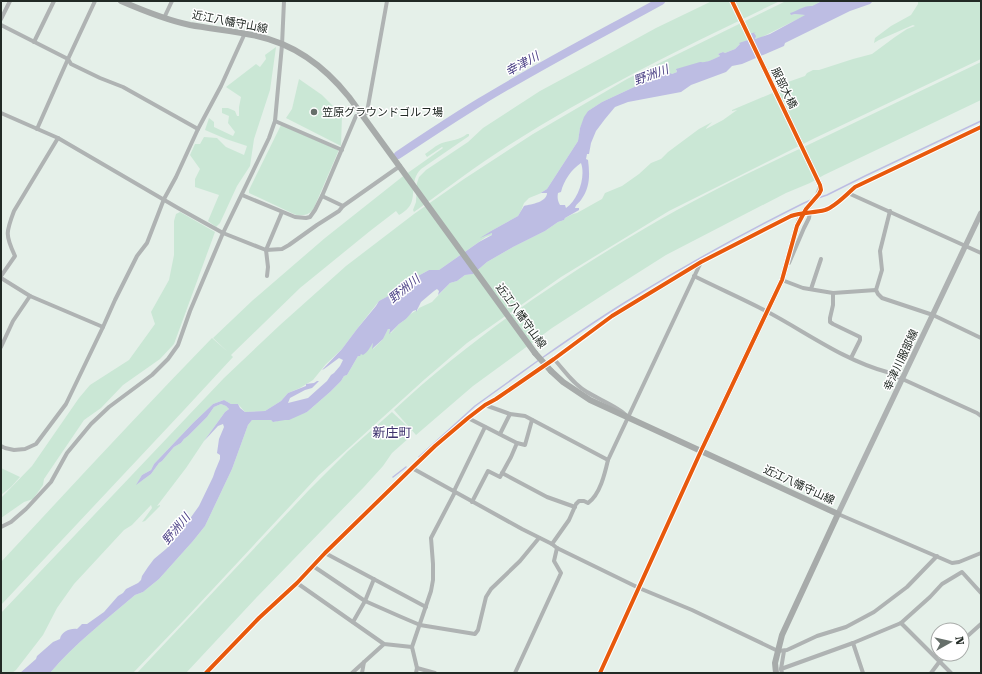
<svg xmlns="http://www.w3.org/2000/svg" width="982" height="674" viewBox="0 0 982 674" font-family="'Roboto Serif','Noto Sans JP',serif">
<style>
.green{fill:#cae7d5}
.water{fill:#bdbde3;fill-rule:evenodd}
.lines{fill:none;stroke-linecap:round;stroke-linejoin:round}
.stream{stroke:#bdbde3;stroke-width:1.5}
.river{stroke:#bdbde3;stroke-width:8}
.street{stroke:#afb3b3;stroke-width:4}
.secondary{stroke:#aeb2b2;stroke-width:5.5}
.primary{stroke:#a7abaa;stroke-width:6}
.secondary-bridge{stroke:#aeb2b2;stroke-width:5.5}
.primary-bridge{stroke:#a7abaa;stroke-width:6}
.cycleway-casing{stroke:#fff;stroke-width:6}
.cycleway{stroke:#e8590c;stroke-width:4}
.poi-dot{fill:#666f6a;stroke:#fff;stroke-width:1.5}
.labels{text-anchor:middle;dominant-baseline:central;stroke-width:3;stroke-linejoin:round;paint-order:stroke}
.street-label{font-size:11px;fill:#222a25;stroke:#fff}
.poi-label{font-size:11px;fill:#222a25;stroke:#fff;text-anchor:start}
.water-label{font-size:12px;font-style:italic;fill:#4b4085;stroke:#fff}
.quarter-label{font-size:13px;fill:#3c316d;stroke:#fff}
</style>
<rect width="100%" height="100%" fill="#e5f0e9"/>
<!-- green -->
<g class="green">
<path d="M 712,1 L 780,1 C 688,45 595,90 509,145 C 476,166 446,189 414,212 L 413,210 L 416,202 L 417,183 L 419,177 L 426,170 L 468,142 L 483,128 L 540,91 L 605,56 L 656,28 Z"/>
<path d="M 786,1 L 822,1 L 812,6 L 803,8 L 795,12 L 791,13 L 791,15 L 795,14 L 806,15 L 760,38 L 748,40 L 740,44 L 735,49 L 725,53 L 723,52 L 718,54 L 720,56 L 710,61 L 676,70 L 677,72 L 672,74 L 660,75 L 602,102 L 588,111 L 580,128 L 578,141 L 547,189 L 539,194 L 529,198 L 524,203 L 521,211 L 518,216 L 491,231 L 484,236 L 492,233 L 492,235 L 486,237 L 439,270 L 429,270 L 418,276 L 407,288 L 406,291 L 403,293 L 392,294 L 379,301 L 357,329 L 342,349 L 326,364 L 313,380 L 300,388 L 288,393 L 281,401 L 265,411 L 245,412 L 238,404 L 231,404 L 224,400 L 213,404 L 193,423 L 154,464 L 151,470 L 142,475 L 137,484 L 151,474 L 159,463 L 162,461 L 174,447 L 181,443 L 184,439 L 188,436 L 207,417 L 214,407 L 221,404 L 226,406 L 229,409 L 225,412 L 204,441 L 186,468 L 157,506 L 160,505 L 160,506 L 145,521 L 142,522 L 152,508 L 151,505 L 132,525 L 124,530 L 74,584 L 57,608 L 43,635 L 16,670 L 12,673 L 1,673 L 1,613 L 224,378 L 280,325 L 346,266 L 414,214 L 464,179 L 533,134 L 627,79 Z"/>
<path d="M 918,1 L 981,1 L 981,59 L 815,138 L 669,211 L 561,277 L 467,343 L 425,379 L 319,475 L 185,619 L 133,673 L 50,673 C 75,643 106,620 135,595 L 143,592 L 159,579 L 193,541 L 205,526 L 232,469 L 248,425 L 252,420 L 271,420 L 274,422 L 307,412 L 330,392 L 341,381 L 344,376 L 347,375 L 358,356 L 368,349 L 373,343 L 374,343 L 373,349 L 383,339 L 388,329 L 390,329 L 389,333 L 391,333 L 399,324 L 406,319 L 409,315 L 417,310 L 417,311 L 419,308 L 432,302 L 450,283 L 457,281 L 465,275 L 473,274 L 487,262 L 513,247 L 545,231 L 558,222 L 564,220 L 565,218 L 573,214 L 577,213 L 602,199 L 605,193 L 622,186 L 639,174 L 651,163 L 661,159 L 668,152 L 699,129 L 712,122 L 707,127 L 706,129 L 723,120 L 737,110 L 732,111 L 732,110 L 782,89 L 788,82 L 805,76 L 807,73 L 813,70 L 819,70 L 853,59 L 872,54 L 895,37 L 907,29 L 915,26 L 913,25 L 879,40 L 874,43 L 875,38 L 891,26 L 911,15 L 918,4 Z"/>
<path d="M 276,47 L 270,90 L 254,139 L 250,166 L 237,186 L 220,223 L 216,227 L 208,221 L 219,195 L 195,187 L 195,179 L 200,169 L 190,155 L 195,144 L 200,144 L 204,137 L 217,138 L 226,147 L 244,155 L 247,146 L 226,139 L 205,130 L 209,118 L 214,122 L 214,127 L 233,136 L 235,132 L 228,123 L 229,116 L 222,113 L 222,108 L 228,108 L 235,111 L 237,116 L 239,116 L 239,107 L 241,97 L 226,87 L 256,64 L 260,67 L 266,59 L 265,55 Z"/>
<path d="M 981,62 L 981,100 L 824,175 L 810,183 L 786,193 L 666,255 L 606,293 L 552,328 L 510,359 L 473,386 L 416,435 L 394,410 C 478,332 577,266 677,210 C 721,186 765,165 810,144 C 867,117 924,89 981,62 Z"/>
<path d="M 299,79 L 322,95 L 342,115 L 341,146 L 286,118 L 292,109 Z"/>
<path d="M 281,125 L 338,150 L 338,152 L 313,210 C 308,215 303,216 296,215 L 249,193 L 249,190 Z"/>
<path d="M 467,134 L 469,134 L 469,136 L 421,169 C 418,172 416,175 415,179 C 411,196 417,205 399,215 L 396,211 L 370,231 L 300,288 L 231,355 L 233,357 L 184,410 L 1,605 L 1,562 C 71,487 140,412 212,338 L 228,352 L 213,338 L 253,300 L 325,238 L 402,177 L 443,148 L 442,147 L 427,157 L 425,154 C 430,151 436,145 442,143 C 451,140 460,140 467,134 Z"/>
<path d="M 180,212 L 215,232 L 174,344 L 160,359 L 123,385 L 101,408 L 84,420 L 44,479 L 43,485 L 33,499 L 24,502 L 1,518 L 1,498 L 32,466 L 79,398 L 90,385 L 129,360 L 155,324 L 151,312 L 169,280 L 174,255 L 174,221 L 176,214 Z"/>
<path d="M 392,412 L 408,427 L 411,433 L 410,437 L 392,453 L 383,466 L 364,487 L 256,598 L 186,673 L 137,673 L 309,490 L 348,451 Z"/>
<path d="M 1,468 L 20,477 L 11,487 L 1,495 Z"/>
</g>
<!-- water -->
<path class="water" d="M 822,1 L 873,1 L 870,4 L 850,11 L 785,43 L 784,46 L 742,64 L 732,66 L 726,72 L 691,85 L 681,92 L 628,102 L 615,107 L 605,119 L 596,131 L 591,143 L 589,154 L 587,154 L 586,159 L 588,160 C 590,175 590,188 581,200 C 579,203 576,204 575,208 L 579,208 L 579,210 L 565,218 L 564,220 L 558,222 L 545,231 L 513,247 L 487,262 L 473,274 L 465,275 L 457,281 L 450,283 L 438,295 L 439,291 L 437,289 L 434,291 L 421,302 L 416,312 L 416,310 L 413,311 L 406,319 L 399,324 L 389,334 L 390,329 L 388,329 L 383,339 L 372,349 L 373,343 C 370,347 368,352 363,355 L 361,354 L 360,356 L 358,356 L 347,375 L 344,376 L 341,381 L 330,392 L 307,412 L 289,420 L 285,420 L 273,422 L 271,420 L 252,420 L 248,425 L 232,469 L 205,526 L 193,541 L 159,579 L 143,592 L 135,595 C 106,620 75,643 50,673 L 20,673 L 36,659 L 37,656 L 53,642 L 60,639 C 61,632 70,628 77,629 L 82,624 L 87,624 L 104,612 L 118,596 L 123,593 L 126,589 L 138,583 L 141,580 L 142,576 L 148,567 L 154,559 L 166,549 L 174,541 L 199,506 L 213,477 L 215,471 L 220,459 L 220,455 L 217,453 L 219,439 L 224,427 L 223,424 L 218,426 L 204,441 L 225,412 L 229,409 L 226,406 L 221,404 L 214,407 L 207,417 L 188,436 L 184,439 L 181,443 L 174,447 L 162,461 L 159,463 L 151,474 L 136,485 L 142,475 L 151,470 L 154,464 L 193,423 L 213,404 L 224,400 L 231,404 L 238,404 L 240,408 L 245,412 L 265,411 L 281,401 L 288,393 L 306,386 L 306,384 L 314,383 L 317,381 L 319,381 L 312,388 L 305,390 L 290,398 L 288,403 L 308,398 L 318,389 L 327,381 L 331,375 L 334,373 L 340,366 L 343,360 L 339,358 L 324,369 L 322,370 L 342,349 L 357,329 L 376,306 L 379,301 L 392,294 L 403,293 L 406,291 L 407,288 L 418,276 L 429,270 L 439,270 L 479,242 L 492,235 L 492,233 L 480,238 L 491,231 L 518,216 L 524,206 C 532,204 547,202 547,193 L 541,193 L 539,194 L 547,189 L 578,141 L 580,128 L 584,117 L 588,111 L 602,102 L 660,75 L 667,72 L 672,74 L 677,72 L 676,69 L 700,62 C 707,63 714,59 720,56 L 718,54 L 723,52 L 725,53 L 735,49 L 740,44 L 739,43 L 748,40 L 749,34 L 756,32 L 754,33 L 756,36 L 755,39 L 770,34 L 805,15 L 795,14 L 791,15 L 790,13 C 797,11 805,5 812,6 ZM 581,163 C 586,177 578,200 566,208 L 565,205 L 560,205 C 558,201 557,198 558,193 L 561,192 C 564,180 571,170 581,163 Z"/>
<g class="lines">
<!-- stream -->
<g class="stream">
<path d="M 818,198 L 827,195 L 865,176 L 981,121"/>
<path d="M 542,358 C 572,337 602,316 634,297 C 689,263 746,232 804,203 L 811,200"/>
<path d="M 419,457 L 475,406 L 539,360"/>
<path d="M 393,477 L 406,467"/>
</g>
<!-- river -->
<path class="river" d="M 398,155 C 425,137 452,119 480,102 C 539,66 601,34 661,1"/>
<!-- street -->
<g class="street">
<path d="M 164,18 L 172,1"/>
<path d="M 1,19 L 10,1"/>
<path d="M 1,25 L 68,59 L 71,64 L 100,78 L 123,87 L 198,129"/>
<path d="M 34,42 L 54,1"/>
<path d="M 1,113 L 58,138 L 178,208 L 223,233 L 266,250 L 282,249 L 289,245 L 317,225 L 339,211 L 343,206 L 400,166"/>
<path d="M 363,116 L 367,112 L 387,1"/>
<path d="M 275,121 L 342,150"/>
<path d="M 37,129 L 68,59 L 95,1"/>
<path d="M 848,193 L 981,253"/>
<path d="M 242,195 L 295,217 L 306,218 L 310,217 L 315,210 L 322,196 L 356,116"/>
<path d="M 322,196 L 343,206"/>
<path d="M 789,263 L 804,228 L 809,218 L 810,212"/>
<path d="M 1,276 L 15,256 C 5,235 6,232 14,211 L 58,138"/>
<path d="M 267,276 L 268,267 L 266,250 L 282,212"/>
<path d="M 694,276 C 718,288 743,299 766,311 C 806,332 843,360 887,372 L 977,413 L 981,416"/>
<path d="M 1,278 L 30,296 L 103,327"/>
<path d="M 782,280 L 803,288 L 833,293 L 876,290 L 878,294 L 882,298 L 933,315 L 981,338"/>
<path d="M 811,289 L 821,259"/>
<path d="M 876,290 L 882,270 L 880,251 L 890,211"/>
<path d="M 833,293 L 833,305 L 830,318 L 830,322 L 833,324 L 860,337 L 860,340 L 851,358"/>
<path d="M 1,347 L 13,321 L 30,296"/>
<path d="M 554,359 C 564,370 573,384 587,392 C 598,399 619,407 627,416"/>
<path d="M 485,405 L 510,414 L 525,416 L 608,460"/>
<path d="M 468,418 L 517,443 L 525,445 L 532,420"/>
<path d="M 500,434 L 510,414"/>
<path d="M 1,446 L 5,448 L 14,450 L 25,449 L 36,444 L 66,404 L 103,327 L 115,300 L 137,256 L 147,243 L 164,199 L 176,177 L 198,129 L 221,86 L 245,33"/>
<path d="M 412,468 L 522,529 L 552,544 L 557,548 L 639,588 L 692,610 L 778,651 L 787,650 L 817,636 L 846,627 L 874,612 L 907,587 L 937,556"/>
<path d="M 502,473 L 547,497 L 575,507"/>
<path d="M 454,491 L 485,427"/>
<path d="M 472,502 L 488,471 L 500,477 L 511,457 L 517,443"/>
<path d="M 838,514 L 952,563 L 959,562 L 981,553"/>
<path d="M 1,527 L 11,522 L 26,509 L 51,482 L 67,453 L 91,424 L 109,407 L 152,375 L 168,359 L 178,345 L 190,311 L 223,233 L 269,138 L 275,121 L 282,45 L 284,1"/>
<path d="M 552,544 L 569,520 L 576,504 L 579,501 L 584,501 L 588,503 C 600,495 605,473 608,460 L 701,262"/>
<path d="M 325,553 L 426,607"/>
<path d="M 313,566 L 365,601 L 399,616 L 420,625 L 475,634 L 478,630 L 486,597 L 491,589 L 520,561 L 539,538"/>
<path d="M 297,583 L 384,644 L 412,647"/>
<path d="M 353,622 L 365,601 L 374,579"/>
<path d="M 901,623 L 951,673"/>
<path d="M 962,641 L 981,624"/>
<path d="M 853,643 L 863,673"/>
<path d="M 417,668 L 435,673"/>
<path d="M 781,669 L 853,643 L 901,623 L 930,597 L 942,584 L 962,572 L 981,593"/>
<path d="M 206,673 L 259,618 L 297,583 L 325,553 L 412,468 L 435,446 L 468,418 L 485,405 L 496,399 L 554,359 L 612,316 L 701,262 L 791,216 C 802,212 814,213 825,210 C 835,207 847,194 855,187 L 981,127"/>
<path d="M 352,673 L 384,644"/>
<path d="M 362,673 L 364,662"/>
<path d="M 416,673 L 417,668 L 412,647 L 431,591 L 433,580 L 433,564 L 431,538 L 455,492"/>
<path d="M 515,673 L 561,573 L 554,561 L 557,548"/>
<path d="M 600,673 L 701,451"/>
<path d="M 782,673 L 781,669 L 784,651"/>
<path d="M 931,673 L 940,661 L 948,654"/>
</g>
<!-- secondary -->
<g class="secondary">
<path d="M 732,1 L 820,185 C 821,195 813,201 806,209"/>
<path d="M 701,451 L 782,280 L 797,226 L 801,216"/>
<path d="M 838,514 L 981,213"/>
</g>
<!-- primary -->
<g class="primary">
<path d="M 121,1 C 144,11 166,20 190,25 C 212,29 235,31 257,36 C 294,44 325,67 349,97 L 535,353"/>
<path d="M 551,371 L 563,382 L 590,400 L 838,514 L 782,635 L 775,663 L 776,673"/>
</g>
<!-- secondary-bridge -->
<path class="secondary-bridge" d="M 801,216 L 806,209"/>
<!-- primary-bridge -->
<path class="primary-bridge" d="M 535,353 L 551,371"/>
<defs>
<g id="cycleway">
<path d="M 206,673 L 259,618 L 297,583 L 325,553 L 412,468 L 435,446 L 468,418 L 485,405 L 496,399 L 554,359 L 612,316 L 701,262 L 791,216 C 802,212 814,213 825,210 C 835,207 847,194 855,187 L 981,127"/>
<path d="M 600,673 L 701,451 L 782,280 L 797,226 L 806,209 L 819,194 L 821,190 L 820,185 L 732,1"/>
</g>
</defs>
<!-- cycleway casing -->
<use href="#cycleway" class="cycleway-casing"/>
<!-- cycleway -->
<use href="#cycleway" class="cycleway"/>
</g>
<!-- markers -->
<circle class="poi-dot" cx="314" cy="112" r="4"/>
<g class="labels">
<!-- street labels -->
<g class="street-label">
<text transform="translate(230 22) rotate(11)">近江八幡守山線</text>
<text transform="translate(784 88) rotate(64)">服部大橋</text>
<text transform="translate(521 316) rotate(54)">近江八幡守山線</text>
<text transform="translate(901 360) rotate(-65)">幸津川服部線</text>
<text transform="translate(799 485) rotate(25)">近江八幡守山線</text>
</g>
<!-- poi labels -->
<g class="poi-label">
<text x="322" y="112">笠原グラウンドゴルフ場</text>
</g>
<!-- water labels -->
<g class="water-label">
<text transform="translate(522 64) rotate(-29)">幸津川</text>
<text transform="translate(651 75) rotate(-20)">野洲川</text>
<text transform="translate(404 289) rotate(-39)">野洲川</text>
<text transform="translate(176 529) rotate(-50)">野洲川</text>
</g>
<!-- quarter labels -->
<g class="quarter-label">
<text x="392" y="432">新庄町</text>
</g>
</g>
<!-- border -->
<rect width="982" height="674" fill="none" stroke="#222a25" stroke-width="4"/>
<!-- north arrow -->
<g transform="translate(950 642) rotate(82)"><circle r="19" fill="#ffffff" stroke="#a7aaa8"/>
<path d="M0-3L7 15L0 10L-7 15Z" fill="#666f6a"/>
<text y="-6" font-size="11" font-weight="bold" text-anchor="middle" fill="#222a25">N</text>
</g>
</svg>
